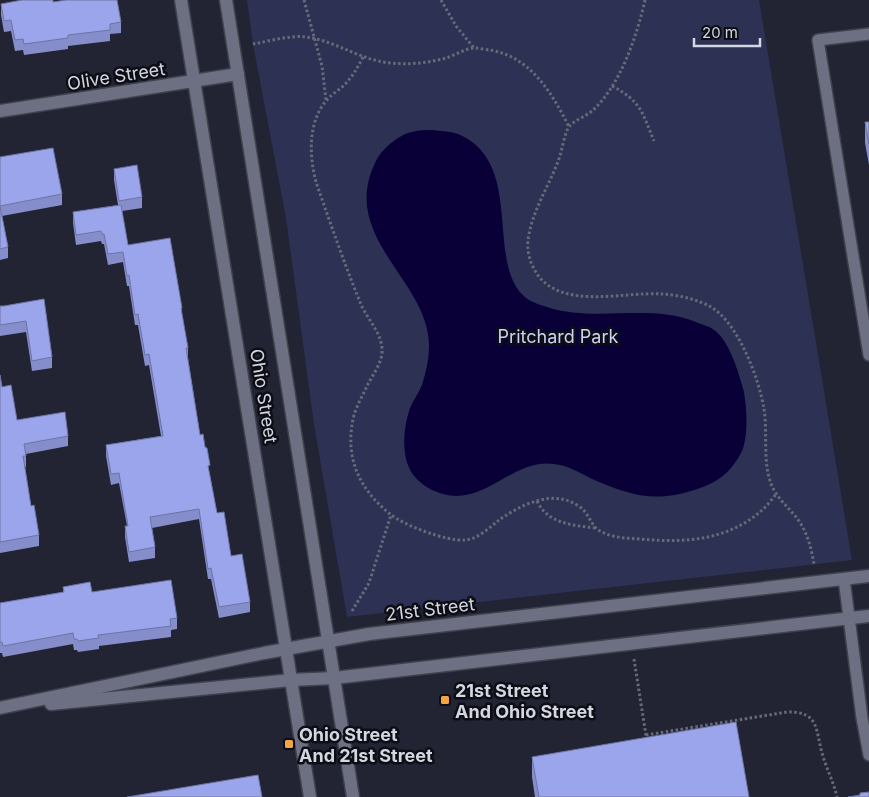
<svg xmlns="http://www.w3.org/2000/svg" width="869" height="797" viewBox="0 0 869 797" font-family="Inter,sans-serif">
<style>
.green{fill:#2d3154}
.water{fill:#090038}
.lines{fill:none;stroke-linecap:round;stroke-linejoin:round}
.service-casing{stroke:#3f414e;stroke-width:14}
.minor-casing{stroke:#3f414e;stroke-width:15}
.tertiary-casing{stroke:#3f414e;stroke-width:15}
.path{stroke:#686a78;stroke-width:3;stroke-dasharray:2.5 2.5;stroke-linecap:butt}
.service{stroke:#6d7083;stroke-width:11}
.minor{stroke:#6d7083;stroke-width:12}
.tertiary{stroke:#6d7083;stroke-width:12}
.wall{fill:#858eca}
.building{fill:#9ba5eb;stroke:#6c74a4}
.poi-dot{fill:#f4a443;stroke:#0d0e15;stroke-width:2}
.labels{text-anchor:middle;dominant-baseline:central;stroke-width:5;stroke-linejoin:round;paint-order:stroke}
.street-label{font-size:18px;fill:#d4d6e1;stroke:#0d0e15}
.park-label{font-size:18px;fill:#cbd1f7;stroke:#0d0e15}
.poi-label{font-size:18px;font-weight:bold;fill:#d4d6e1;stroke:#0d0e15;text-anchor:start}
</style>
<rect width="100%" height="100%" fill="#222434"/>
<!-- green -->
<path class="green" d="M 247,0 L 759,0 L 852,560 L 347,617 L 314,424 L 286,218 L 253,44 Z"/>
<!-- water -->
<path class="water" d="M 432,130 C 440,131 450,131 458,134 C 528,163 482,270 529,300 C 534,303 541,305 547,307 C 595,323 649,303 696,322 C 702,325 710,326 714,330 C 729,340 738,371 743,388 C 747,405 749,437 741,453 C 739,457 737,460 734,464 C 724,479 708,486 691,491 C 651,503 627,494 590,478 C 579,472 566,465 554,464 C 513,458 485,506 443,494 C 432,491 423,486 415,477 C 400,460 403,429 410,408 C 413,400 419,393 422,385 C 426,372 429,359 429,346 C 429,279 336,237 377,159 C 383,148 400,134 412,132 C 419,130 426,130 432,130 Z"/>
<g class="lines">
<defs>
<g id="service">
<path d="M 869,34 L 818,40 L 869,355"/>
<path d="M 844,579 L 862,718 L 869,755"/>
</g>
<path id="minor" d="M 0,111 L 238,74"/>
<g id="tertiary">
<path d="M 181,0 L 310,797"/>
<path d="M 226,0 L 353,797"/>
<path d="M 51,704 L 291,680 L 334,678 L 869,616"/>
<path d="M 0,708 L 264,653 L 369,634 L 869,576"/>
</g>
</defs>
<!-- service casing -->
<use href="#service" class="service-casing"/>
<!-- minor casing -->
<use href="#minor" class="minor-casing"/>
<!-- tertiary casing -->
<use href="#tertiary" class="tertiary-casing"/>
<!-- path -->
<g class="path">
<path d="M 304,0 L 322,66 L 326,100"/>
<path d="M 441,0 L 456,26 L 474,48"/>
<path d="M 645,0 C 637,36 620,86 592,111 C 585,117 574,120 569,127 C 565,132 562,149 560,156 C 550,185 532,210 528,240 C 527,249 529,259 533,267 C 555,313 623,291 662,294 C 678,295 697,299 711,307 C 738,323 759,378 764,409 C 768,433 762,463 772,486 C 778,499 788,507 796,517 C 807,531 811,547 814,564"/>
<path d="M 253,44 C 270,41 290,35 306,37 C 336,41 360,60 390,63 C 409,65 428,63 446,58 C 456,55 466,48 475,48 C 480,48 486,50 490,50 C 531,57 552,93 569,127"/>
<path d="M 363,57 C 357,69 351,79 341,88 C 336,92 330,96 326,101 C 308,122 309,156 316,182 C 330,222 344,263 360,302 C 366,318 381,331 382,349 C 383,362 373,374 367,386 C 363,395 357,405 354,415 C 344,456 358,488 390,514 C 403,525 448,542 465,540 C 478,539 489,528 499,520 C 521,505 551,489 577,505 C 588,511 590,523 597,529 C 610,538 625,538 640,539 C 683,543 727,541 761,511 C 767,506 772,499 777,493"/>
<path d="M 612,86 C 641,101 642,112 654,141"/>
<path d="M 537,501 C 548,524 572,525 595,528"/>
<path d="M 352,611 L 369,583 L 391,515"/>
<path d="M 634,659 L 647,742"/>
<path d="M 646,735 L 787,712 C 821,711 815,732 823,756 C 827,770 834,783 837,797"/>
</g>
<!-- service -->
<use href="#service" class="service"/>
<!-- minor -->
<use href="#minor" class="minor"/>
<!-- tertiary -->
<use href="#tertiary" class="tertiary"/>
</g>
<!-- wall -->
<g class="wall">
<path d="M 53,2 L 121,22 L 121,33 L 110,34 L 110,41 L 68,46 L 68,49 L 24,55 L 23,50 L 15,51 L 11,31 L 4,32 L 1,15 L 1,4 Z"/>
<path d="M 865,122 L 869,122 L 869,165 L 865,143 Z"/>
<path d="M 0,157 L 62,194 L 62,205 L 2,216 L 8,247 L 8,258 L 0,260 Z"/>
<path d="M 114,169 L 142,197 L 142,208 L 122,211 L 128,245 L 182,308 L 182,315 L 188,348 L 188,358 L 200,435 L 210,475 L 217,513 L 231,556 L 250,602 L 250,612 L 219,618 L 211,579 L 208,579 L 199,519 L 152,528 L 155,547 L 155,558 L 129,562 L 125,537 L 125,526 L 127,526 L 119,483 L 111,485 L 106,456 L 106,445 L 161,436 L 149,365 L 145,366 L 138,325 L 135,325 L 129,286 L 127,286 L 123,262 L 108,265 L 104,244 L 102,244 L 101,241 L 76,245 L 73,223 L 73,212 L 118,205 L 114,180 Z"/>
<path d="M 44,299 L 52,357 L 52,368 L 32,371 L 26,332 L 0,336 L 0,306 L 4,306 Z"/>
<path d="M 0,375 L 2,387 L 17,420 L 68,436 L 68,446 L 26,454 L 26,467 L 25,467 L 31,506 L 39,535 L 39,546 L 0,553 Z"/>
<path d="M 63,587 L 92,592 L 177,618 L 177,629 L 171,630 L 171,637 L 99,646 L 99,649 L 78,652 L 77,650 L 74,650 L 73,644 L 3,657 L 2,653 L 0,653 L 0,603 L 63,592 Z"/>
<path d="M 532,757 L 749,797 L 535,797 L 532,777 Z"/>
</g>
<!-- building -->
<g class="building">
<path d="M 22,0 L 53,0 L 53,2 L 66,0 L 117,0 L 121,22 L 110,24 L 110,30 L 68,35 L 68,38 L 24,44 L 23,39 L 15,40 L 11,20 L 4,21 L 1,4 Z"/>
<path d="M 865,122 L 869,122 L 869,144 Z"/>
<path d="M 53,148 L 62,194 L 0,206 L 8,247 L 0,249 L 0,157 Z"/>
<path d="M 137,165 L 142,197 L 119,201 L 114,169 Z"/>
<path d="M 121,205 L 128,245 L 170,238 L 182,308 L 181,308 L 188,348 L 186,348 L 200,435 L 203,434 L 205,447 L 207,448 L 210,465 L 208,466 L 217,513 L 224,512 L 231,556 L 242,554 L 250,602 L 219,607 L 211,568 L 208,569 L 199,509 L 150,517 L 155,547 L 129,552 L 125,526 L 128,526 L 119,473 L 111,474 L 106,445 L 163,436 L 149,354 L 145,355 L 138,314 L 135,315 L 129,275 L 127,276 L 123,252 L 108,254 L 104,234 L 102,234 L 101,231 L 76,235 L 73,212 Z"/>
<path d="M 44,299 L 52,357 L 32,361 L 26,321 L 0,325 L 0,306 L 4,306 Z"/>
<path d="M 0,375 L 2,387 L 11,385 L 17,420 L 65,412 L 68,436 L 24,444 L 26,456 L 23,456 L 31,506 L 34,505 L 39,535 L 0,542 Z"/>
<path d="M 171,580 L 177,618 L 170,619 L 171,626 L 98,635 L 99,638 L 78,641 L 77,639 L 74,639 L 73,633 L 3,646 L 2,642 L 0,642 L 0,603 L 64,592 L 63,587 L 90,582 L 92,592 Z"/>
<path d="M 736,722 L 749,797 L 539,797 L 532,757 Z"/>
<path d="M 258,775 L 262,797 L 127,797 Z"/>
<path d="M 869,792 L 869,797 L 848,797 L 860,795 L 860,793 Z"/>
</g>
<!-- markers -->
<g class="poi-dot">
<rect x="440" y="695" width="10" height="10" rx="2.5"/>
<rect x="284" y="739" width="10" height="10" rx="2.5"/>
</g>
<g class="labels">
<!-- street labels -->
<g class="street-label">
<text transform="translate(116 76) rotate(-9)">Olive Street</text>
<text transform="translate(264 396) rotate(81)">Ohio Street</text>
<text transform="translate(430 609) rotate(-7)">21st Street</text>
</g>
<!-- park labels -->
<g class="park-label">
<text x="558" y="336">Pritchard Park</text>
</g>
<!-- poi labels -->
<g class="poi-label">
<text x="455" y="690">21st Street<tspan x="455" dy="21">And Ohio Street</tspan></text>
<text x="299" y="734">Ohio Street<tspan x="299" dy="21">And 21st Street</tspan></text>
</g>
</g>
<!-- scale -->
<path d="M694 38v8h66v-8" fill="none" stroke="#d4d6e1" stroke-width="2.5"/>
<text x="702" y="38" font-size="15" fill="#d4d6e1" stroke="#0d0e15" stroke-width="4" paint-order="stroke">20 m</text>
</svg>
